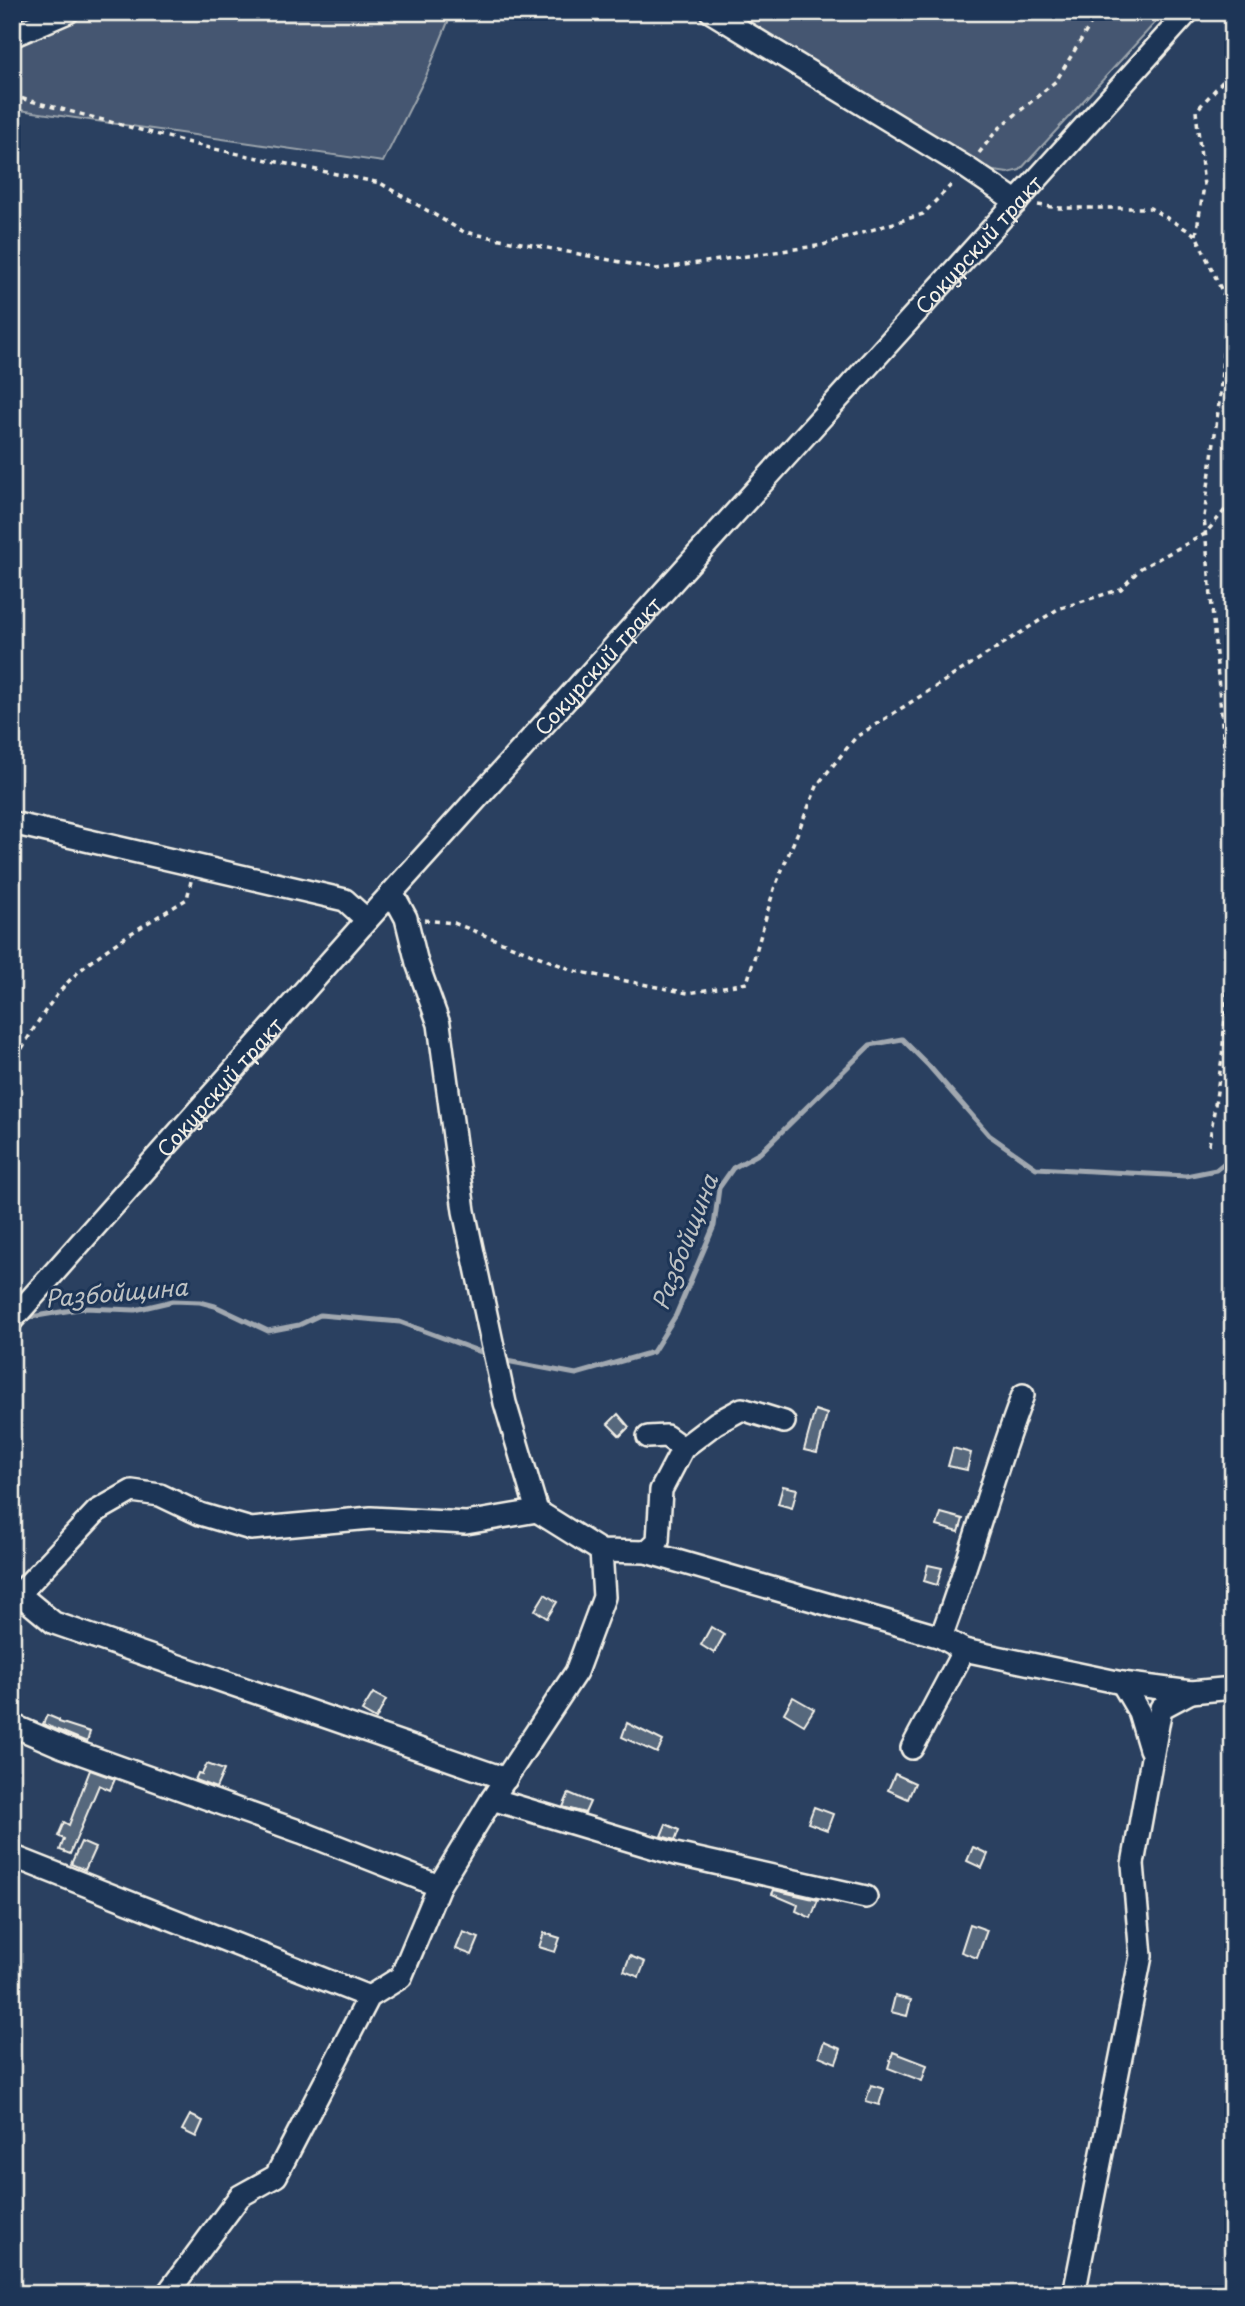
<svg xmlns="http://www.w3.org/2000/svg" width="1245" height="2306" viewBox="0 0 1245 2306" font-family="'Playpen Sans',sans-serif">
<style>
.green{fill:#445771;stroke:#9ca4ac;stroke-width:2}
.lines{fill:none;stroke-linecap:round;stroke-linejoin:round}
.stream{stroke:#a1a8b0;stroke-width:5}
.building{fill:#56677d;stroke:#f4f1e8;stroke-width:2}
.minor-casing{stroke:#f4f1e8;stroke-width:26}
.path{stroke:#f4f1e8;stroke-width:3.5;stroke-dasharray:5 5;stroke-linecap:butt}
.minor{stroke:#1d3557;stroke-width:21}
.labels{text-anchor:middle;dominant-baseline:central;stroke-width:6;stroke-linejoin:round;paint-order:stroke}
.street-label{font-size:21px;fill:#f4f1e8;stroke:#1d3557}
.water-label{font-size:23px;font-style:italic;fill:#bdc1c2;stroke:#1d3557}
</style>
<rect width="100%" height="100%" fill="#2a4060"/>
<filter id="ink" filterUnits="userSpaceOnUse"><feTurbulence type="fractalNoise" baseFrequency=".0143" numOctaves="2"/><feDisplacementMap in="SourceGraphic" scale="14" xChannelSelector="R" yChannelSelector="G"/><feConvolveMatrix kernelMatrix="1 2 1 2 8 2 1 2 1" color-interpolation-filters="sRGB"/></filter>
<g filter="url(#ink)">
<!-- green -->
<g class="green">
<path d="M 12,12 L 452,12 L 426,76 L 383,162 L 12,109 Z"/>
<path d="M 732,12 L 1165,12 L 1020,170 L 1008,173 L 987,170 Z"/>
</g>
<g class="lines">
<!-- stream -->
<g class="stream">
<path d="M 23,1314 L 31,1317 L 84,1308 L 135,1310 L 173,1301 L 200,1302 L 215,1306 L 268,1331 L 299,1325 L 320,1315 L 400,1322 L 489,1355"/>
<path d="M 501,1360 L 576,1374 L 653,1352 L 676,1315 L 714,1226 L 719,1188 L 733,1168 L 760,1153 L 870,1045 L 902,1039 L 929,1066 L 989,1135 L 1036,1168 L 1186,1176 L 1216,1170 L 1233,1156"/>
</g>
</g>
<!-- building -->
<g class="building">
<path d="M 815,1410 L 827,1414 L 817,1453 L 804,1450 Z"/>
<path d="M 618,1414 L 629,1427 L 620,1436 L 608,1424 Z"/>
<path d="M 953,1448 L 971,1453 L 967,1470 L 948,1466 Z"/>
<path d="M 783,1486 L 797,1489 L 792,1508 L 778,1504 Z"/>
<path d="M 941,1513 L 963,1519 L 959,1532 L 937,1526 Z"/>
<path d="M 928,1565 L 942,1568 L 937,1585 L 924,1581 Z"/>
<path d="M 545,1594 L 557,1602 L 547,1618 L 535,1610 Z"/>
<path d="M 711,1627 L 724,1635 L 714,1653 L 701,1645 Z"/>
<path d="M 373,1693 L 386,1700 L 376,1719 L 362,1711 Z"/>
<path d="M 793,1697 L 814,1709 L 804,1725 L 784,1713 Z"/>
<path d="M 47,1715 L 59,1720 L 59,1722 L 90,1732 L 87,1742 L 43,1724 Z"/>
<path d="M 627,1723 L 663,1741 L 657,1753 L 622,1737 Z"/>
<path d="M 207,1764 L 224,1770 L 216,1788 L 195,1780 L 198,1773 L 202,1774 Z"/>
<path d="M 90,1770 L 115,1779 L 110,1790 L 99,1785 L 70,1854 L 60,1850 L 64,1839 L 58,1836 L 64,1822 L 69,1825 Z"/>
<path d="M 895,1774 L 915,1783 L 908,1799 L 888,1790 Z"/>
<path d="M 569,1793 L 590,1802 L 585,1813 L 563,1807 Z"/>
<path d="M 814,1807 L 833,1814 L 827,1830 L 808,1823 Z"/>
<path d="M 666,1824 L 679,1830 L 675,1840 L 661,1836 Z"/>
<path d="M 81,1842 L 95,1848 L 85,1870 L 71,1864 Z"/>
<path d="M 973,1847 L 988,1854 L 982,1868 L 967,1861 Z"/>
<path d="M 774,1890 L 818,1900 L 811,1918 L 796,1911 L 798,1905 L 772,1894 Z"/>
<path d="M 970,1924 L 987,1930 L 977,1958 L 961,1952 Z"/>
<path d="M 463,1932 L 479,1938 L 472,1955 L 456,1949 Z"/>
<path d="M 544,1933 L 560,1938 L 555,1952 L 539,1947 Z"/>
<path d="M 630,1956 L 645,1962 L 639,1977 L 624,1971 Z"/>
<path d="M 895,1996 L 911,2000 L 907,2016 L 891,2012 Z"/>
<path d="M 824,2042 L 841,2049 L 836,2063 L 819,2056 Z"/>
<path d="M 893,2052 L 927,2065 L 922,2081 L 888,2068 Z"/>
<path d="M 871,2085 L 884,2089 L 879,2105 L 866,2101 Z"/>
<path d="M 190,2115 L 203,2121 L 196,2137 L 182,2130 Z"/>
</g>
<g class="lines">
<defs>
<g id="minor">
<path d="M 711,12 L 967,168 L 1017,202"/>
<path d="M 12,36 L 68,12"/>
<path d="M 12,823 L 345,900 L 367,920"/>
<path d="M 393,894 L 406,918 L 417,963 L 439,1024 L 464,1211 L 505,1403 L 537,1511 L 601,1551 L 646,1552 L 941,1637 L 964,1650 L 1122,1683 L 1191,1692 L 1233,1688"/>
<path id="s1" d="M 12,1320 L 367,920 L 1188,12"/>
<path d="M 648,1437 L 666,1436 L 683,1448"/>
<path d="M 646,1552 L 658,1541 L 661,1490 L 683,1448 L 716,1423 L 742,1409 L 784,1422"/>
<path d="M 19,1594 L 54,1623 L 506,1779"/>
<path d="M 12,1596 L 19,1594 L 97,1511 L 132,1491 L 160,1495 L 200,1514 L 251,1529 L 371,1518 L 466,1523 L 537,1511"/>
<path d="M 941,1637 C 971,1557 993,1474 1023,1395"/>
<path d="M 1122,1683 L 1139,1712 L 1150,1749"/>
<path d="M 12,1725 L 63,1747 L 301,1832 L 439,1886"/>
<path d="M 912,1748 L 964,1650"/>
<path d="M 492,1799 L 675,1854 L 866,1897"/>
<path d="M 12,1856 L 369,1997"/>
<path d="M 167,2294 L 240,2196 L 276,2176 L 369,1997 L 401,1977 L 439,1886 L 492,1799 L 576,1672 L 604,1597 L 601,1551"/>
<path d="M 1074,2294 L 1141,1956 L 1133,1864 L 1161,1708 L 1191,1692"/>
</g>
</defs>
<!-- minor casing -->
<use href="#minor" class="minor-casing"/>
<!-- path -->
<g class="path">
<path d="M 12,96 L 205,147 L 380,183 L 464,232 L 657,269 L 823,245 L 923,214 L 953,183"/>
<path d="M 979,153 L 997,130 L 1056,81 L 1098,12"/>
<path d="M 1038,205 L 1059,208 L 1150,208 L 1196,235 L 1227,302 L 1220,396 L 1204,517 L 1233,849"/>
<path d="M 1196,235 L 1204,186 L 1196,111 L 1233,70"/>
<path d="M 424,920 L 454,923 L 575,971 L 688,993 L 747,983 L 774,889 L 818,784 L 856,737 L 1058,609 L 1121,589 L 1141,568 L 1205,534 L 1224,511 L 1233,505"/>
<path d="M 12,1066 C 29,1036 49,1000 74,976 C 105,947 151,921 187,899 L 191,881"/>
<path d="M 1209,1145 L 1222,1058 L 1233,909"/>
</g>
<!-- minor -->
<use href="#minor" class="minor"/>
</g>
</g>
<g class="labels">
<!-- street labels -->
<g class="street-label">
<text stroke="none"><textPath href="#s1" startOffset="1446">Сокурский тракт</textPath></text>
<text stroke="none"><textPath href="#s1" startOffset="878">Сокурский тракт</textPath></text>
<text stroke="none"><textPath href="#s1" startOffset="312">Сокурский тракт</textPath></text>
</g>
<!-- water labels -->
<g class="water-label">
<text transform="translate(684 1242) rotate(-69)">Разбойщина</text>
<text transform="translate(116 1292) rotate(-5)">Разбойщина</text>
</g>
</g>
<!-- margin -->
<rect width="1245" height="2306" fill="none" stroke="#1d3557" stroke-width="42"/>
<rect x="21" y="21" width="1203" height="2264" fill="none" stroke="#f4f1e8" stroke-width="2.5" filter="url(#ink)"/>
</svg>
